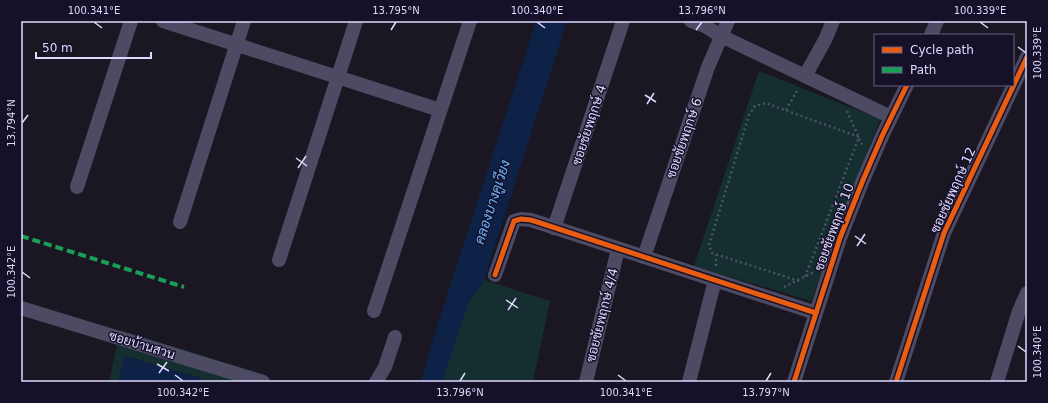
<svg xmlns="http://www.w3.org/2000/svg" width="1048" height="403" viewBox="0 0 1048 403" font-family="'DejaVu Sans',Sarabun,sans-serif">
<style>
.green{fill:#152f31}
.water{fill:#0e2147}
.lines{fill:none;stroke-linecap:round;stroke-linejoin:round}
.path{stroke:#485463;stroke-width:2.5;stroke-dasharray:2 3;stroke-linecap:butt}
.street{stroke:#4d4b64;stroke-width:14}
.quiet{stroke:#1a9f57;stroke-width:4;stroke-dasharray:8 4;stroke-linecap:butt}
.cycleway-casing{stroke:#161129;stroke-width:8}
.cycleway{stroke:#e95d12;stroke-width:5}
.ticks{fill:none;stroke:#ded9ff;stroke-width:1.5}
.labels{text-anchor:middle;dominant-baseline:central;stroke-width:3;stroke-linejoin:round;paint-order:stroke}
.street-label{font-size:13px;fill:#ded9ff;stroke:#161129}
.water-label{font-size:14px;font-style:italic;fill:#68b4fd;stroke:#161129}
.neatline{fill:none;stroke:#ded9ff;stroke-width:1.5}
.ticks-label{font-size:10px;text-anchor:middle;fill:#ded9ff}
</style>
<rect width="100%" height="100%" fill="#1a1723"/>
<!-- green -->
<g class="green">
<path d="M 759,71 L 880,119 L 811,301 L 694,266 Z"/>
<path d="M 484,280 L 550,301 L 533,382 L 442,382 L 469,301 Z"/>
<path d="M 120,330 L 266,375 L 264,382 L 219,382 L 213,380 L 212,382 L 199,382 L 200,378 L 125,356 L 118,382 L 109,382 Z"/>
</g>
<!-- water -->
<g class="water">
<path d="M 536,21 L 567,21 L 484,280 L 469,301 L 442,382 L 421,382 L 433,339 Z"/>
<path d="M 124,356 L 200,378 L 199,382 L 118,382 Z"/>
</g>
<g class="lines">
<!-- path -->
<g class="path">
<path d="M 786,110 L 798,89"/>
<path d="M 847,111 L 862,145"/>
<path d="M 716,266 L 716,255"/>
<path d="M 799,281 L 712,253 L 709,245 L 749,115 L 755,106 L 766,103 L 859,137 L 805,277"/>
<path d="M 784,287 L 814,272"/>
</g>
<!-- street -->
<g class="street">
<path d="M 163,21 L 440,110"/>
<path d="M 691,21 L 705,26 L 721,36 L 891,117"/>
<path d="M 931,35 L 937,21"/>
<path d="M 805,76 L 825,40 L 833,21"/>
<path d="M 77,187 L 131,21"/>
<path d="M 180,222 L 244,21"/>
<path d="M 554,228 L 623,21"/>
<path d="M 644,257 L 708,67 L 728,21"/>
<path d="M 279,260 L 356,21"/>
<path d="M 495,275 L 514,221 L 521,219 L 531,220 L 816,313"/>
<path d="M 21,308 L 263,382"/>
<path d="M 374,311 L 470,21"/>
<path d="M 376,382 L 385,367 L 395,337"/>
<path d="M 586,382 L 618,249"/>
<path d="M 689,382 L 715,280"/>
<path d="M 794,382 L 840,238 L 863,180 L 883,134 L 907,85"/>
<path d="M 896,382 L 944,233 L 1027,57"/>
<path d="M 997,382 L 1019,311 L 1027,293"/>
</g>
<!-- quiet -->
<path class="quiet" d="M 21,236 L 184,287"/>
<defs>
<g id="cycleway">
<path d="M 495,275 L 514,221 L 521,219 L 531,220 L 816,313"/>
<path d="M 794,382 L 840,238 L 863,180 L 883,134 L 907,85"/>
<path d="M 896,382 L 944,233 L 1027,57"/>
</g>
</defs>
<!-- cycleway casing -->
<use href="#cycleway" class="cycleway-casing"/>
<!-- cycleway -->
<use href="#cycleway" class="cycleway"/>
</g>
<!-- ticks -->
<path class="ticks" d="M 94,22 L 102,28M 537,22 L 545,28M 980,22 L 988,28M 391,30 L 396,22M 696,30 L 702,22M 1018,47 L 1026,53M 645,95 L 656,102M 647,104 L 654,93M 22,123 L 28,115M 296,158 L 307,166M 298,168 L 306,156M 855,236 L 866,244M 857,246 L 865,234M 22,272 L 30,278M 506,300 L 518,308M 508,310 L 516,298M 1018,346 L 1026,352M 157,364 L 169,371M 159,373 L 167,362M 175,375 L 183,381M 618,375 L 626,381M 460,381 L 465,373M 766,381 L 771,373"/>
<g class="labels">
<!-- street labels -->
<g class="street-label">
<text transform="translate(589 125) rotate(-72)">ซอยชัยพฤกษ์ 4</text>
<text transform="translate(684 138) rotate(-71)">ซอยชัยพฤกษ์ 6</text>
<text transform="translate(953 190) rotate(-66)">ซอยชัยพฤกษ์ 12</text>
<text transform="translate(834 227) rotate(-70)">ซอยชัยพฤกษ์ 10</text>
<text transform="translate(602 315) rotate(-76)">ซอยชัยพฤกษ์ 4/4</text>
<text transform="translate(142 345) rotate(17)">ซอยบ้านสวน</text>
</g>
<!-- water labels -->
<g class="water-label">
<text transform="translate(492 202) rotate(-72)">คลองบางคูเวียง</text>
</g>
</g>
<!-- border -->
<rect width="1048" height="403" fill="none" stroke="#161129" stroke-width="44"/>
<!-- legend -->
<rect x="874" y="34" width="140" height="52" fill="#161129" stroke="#66617f"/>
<rect x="882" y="47" width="20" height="6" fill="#e95d12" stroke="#66617f"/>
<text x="910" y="54" font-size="12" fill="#ded9ff">Cycle path</text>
<rect x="882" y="67" width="20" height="6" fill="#1a9f57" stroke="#66617f"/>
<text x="910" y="74" font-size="12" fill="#ded9ff">Path</text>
<!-- scale -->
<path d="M36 52v6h115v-6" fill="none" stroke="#ded9ff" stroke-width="2"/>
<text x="42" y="52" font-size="12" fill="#ded9ff" stroke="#161129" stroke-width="3" paint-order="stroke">50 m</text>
<rect x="22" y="22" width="1004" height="359" class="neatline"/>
<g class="ticks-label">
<text x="94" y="14">100.341°E</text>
<text x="396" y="14">13.795°N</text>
<text x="537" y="14">100.340°E</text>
<text x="702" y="14">13.796°N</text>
<text x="980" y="14">100.339°E</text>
<text transform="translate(1037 53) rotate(-90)" y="4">100.339°E</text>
<text transform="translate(11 123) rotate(-90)" y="4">13.794°N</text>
<text transform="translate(11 272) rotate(-90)" y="4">100.342°E</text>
<text transform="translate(1037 352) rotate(-90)" y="4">100.340°E</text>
<text x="183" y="396">100.342°E</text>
<text x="460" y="396">13.796°N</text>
<text x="626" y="396">100.341°E</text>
<text x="766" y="396">13.797°N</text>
</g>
</svg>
